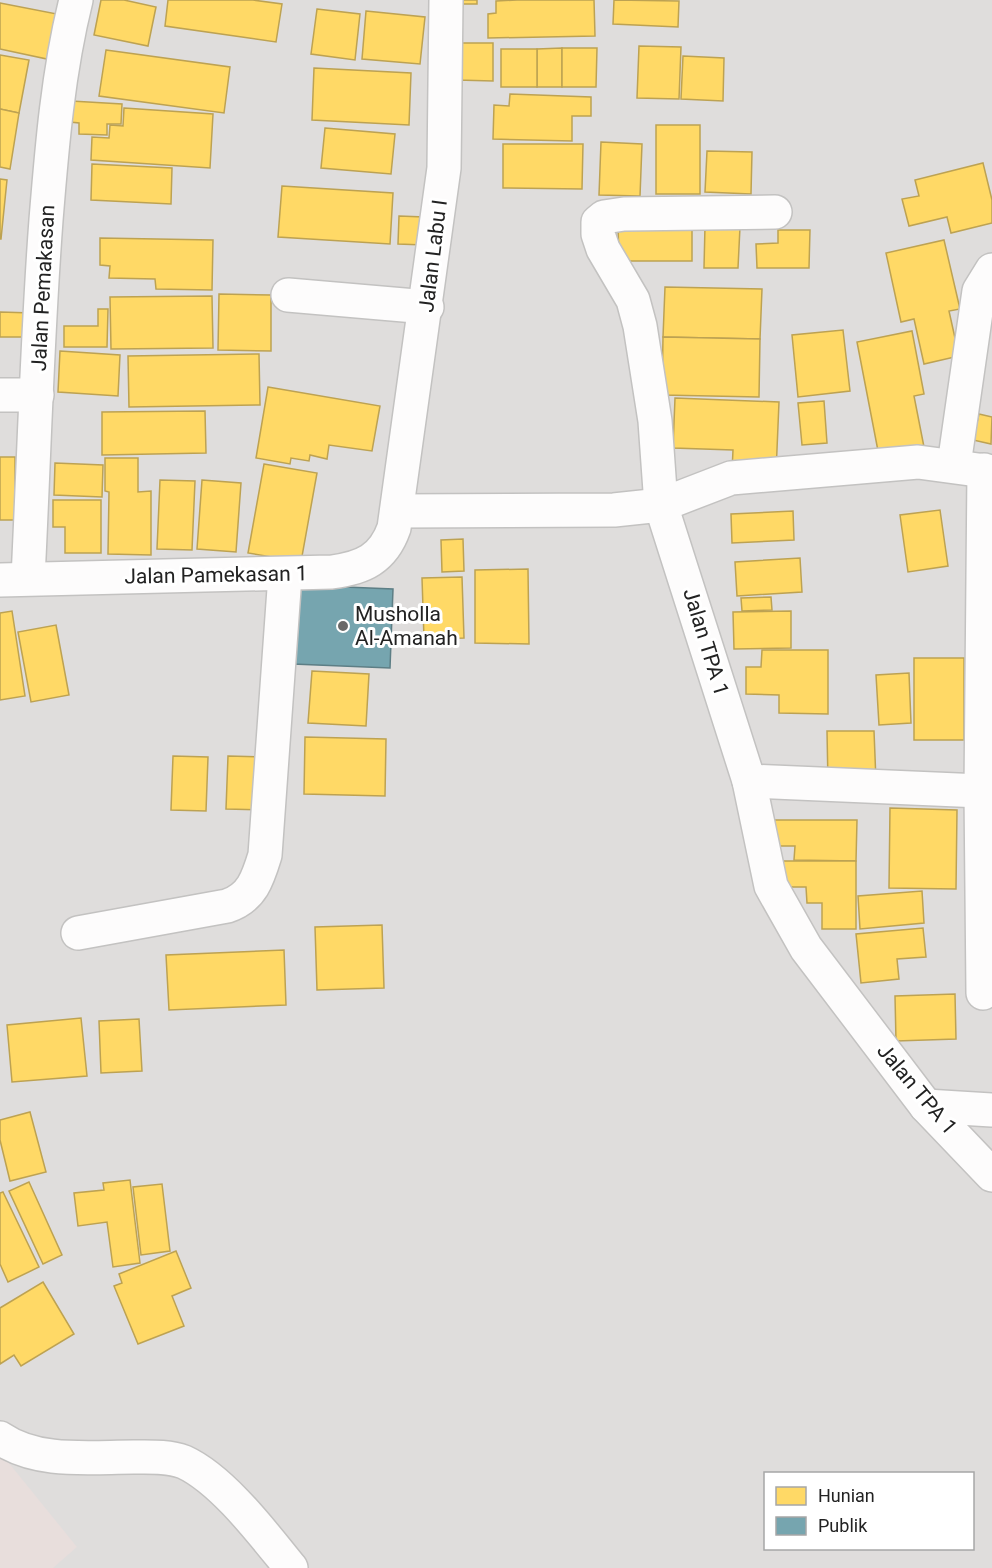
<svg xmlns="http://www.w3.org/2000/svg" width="992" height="1568" viewBox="0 0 992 1568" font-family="Roboto,sans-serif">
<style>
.residential{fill:#dfdddc;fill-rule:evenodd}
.military{fill:#e8dedc}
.homes{fill:#ffd966;stroke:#bda252;stroke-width:1.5}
.public{fill:#76a5af;stroke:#5d7e85;stroke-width:1.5}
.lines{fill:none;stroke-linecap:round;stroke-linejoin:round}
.street-casing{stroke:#c3c2c1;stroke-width:36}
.street{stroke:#fdfcfc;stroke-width:33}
.poi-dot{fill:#6a6968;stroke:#fff;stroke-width:2}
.labels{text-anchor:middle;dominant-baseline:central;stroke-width:6;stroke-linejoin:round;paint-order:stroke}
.street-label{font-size:21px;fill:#222;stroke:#fff}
.poi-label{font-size:21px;fill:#222;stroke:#fff;text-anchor:start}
</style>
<rect width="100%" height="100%" fill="#f0edeb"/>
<!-- residential -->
<path class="residential" d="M 0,0 L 992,0 L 992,1568 L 0,1568 ZM 766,1474 L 972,1474 L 972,1548 L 766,1548 Z"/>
<!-- military -->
<path class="military" d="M 0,1452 L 77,1547 L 53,1568 L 0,1568 Z"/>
<!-- homes -->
<g class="homes">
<path d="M 101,0 L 124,0 L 156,7 L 148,46 L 94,35 Z"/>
<path d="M 168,0 L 253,0 L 282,4 L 276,42 L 165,26 Z"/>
<rect x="458" y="0" width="19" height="4"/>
<path d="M 517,0 L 594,0 L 595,36 L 488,38 L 488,14 L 496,13 L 496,1 Z"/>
<path d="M 614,0 L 679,1 L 678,27 L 613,24 Z"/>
<path d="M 0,3 L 57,14 L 47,59 L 0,49 Z"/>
<path d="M 317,9 L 360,14 L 355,60 L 311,54 Z"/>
<path d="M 366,11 L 425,17 L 420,64 L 362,59 Z"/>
<path d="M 458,43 L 493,43 L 493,81 L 457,80 Z"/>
<path d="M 639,46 L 681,47 L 679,99 L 637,98 Z"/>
<path d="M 562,48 L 562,87 L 537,87 L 537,49 Z"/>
<path d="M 562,48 L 597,48 L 596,87 L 562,87 Z"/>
<rect x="501" y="49" width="36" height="38"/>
<path d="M 106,50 L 230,67 L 224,113 L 99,96 Z"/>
<path d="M 0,55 L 29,60 L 19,113 L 0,109 Z"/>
<path d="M 683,56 L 724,58 L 723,101 L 681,99 Z"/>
<path d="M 314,68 L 411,73 L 409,125 L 312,120 Z"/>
<path d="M 510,94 L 591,97 L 591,116 L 572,116 L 572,141 L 493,139 L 494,105 L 509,106 Z"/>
<path d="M 71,101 L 122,104 L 121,124 L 107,124 L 107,135 L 79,134 L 79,123 L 70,122 Z"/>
<path d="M 124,108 L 213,114 L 210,168 L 91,160 L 92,137 L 109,138 L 110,125 L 123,126 Z"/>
<path d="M 0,109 L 19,113 L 10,169 L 0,167 Z"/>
<rect x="656" y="125" width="44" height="69"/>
<path d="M 325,128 L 395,134 L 391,174 L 321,168 Z"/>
<path d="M 601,142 L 642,144 L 640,196 L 599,195 Z"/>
<path d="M 503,144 L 583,144 L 582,189 L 503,188 Z"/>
<path d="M 707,151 L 752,152 L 751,194 L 705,192 Z"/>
<path d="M 983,163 L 992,200 L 992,223 L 951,233 L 947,217 L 909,226 L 902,199 L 919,196 L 915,180 Z"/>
<path d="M 92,164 L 172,168 L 171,204 L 91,200 Z"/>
<path d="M 0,179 L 7,180 L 1,239 L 0,239 Z"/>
<path d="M 282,186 L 393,193 L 390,244 L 278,237 Z"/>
<path d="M 399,216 L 424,217 L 424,245 L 398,244 Z"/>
<path d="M 692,223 L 692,261 L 619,261 L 618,224 Z"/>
<path d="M 705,226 L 740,227 L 738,268 L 704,268 Z"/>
<path d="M 778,230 L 810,230 L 809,268 L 757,268 L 756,244 L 778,243 Z"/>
<path d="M 100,238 L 213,240 L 212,290 L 156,289 L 155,279 L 109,278 L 110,266 L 100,265 Z"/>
<path d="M 944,240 L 960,309 L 949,311 L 959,356 L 924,364 L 914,319 L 901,322 L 886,253 Z"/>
<path d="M 665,287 L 762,289 L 760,339 L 663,337 Z"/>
<path d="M 219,294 L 271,295 L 271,351 L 218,350 Z"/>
<path d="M 212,296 L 213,348 L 111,349 L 110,297 Z"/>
<path d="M 98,309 L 108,309 L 107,347 L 64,347 L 64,326 L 98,326 Z"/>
<path d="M 0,312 L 32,313 L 32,337 L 0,337 Z"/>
<path d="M 843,330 L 850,391 L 798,397 L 792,335 Z"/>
<path d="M 912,331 L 924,394 L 914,396 L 924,447 L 879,456 L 857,342 Z"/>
<path d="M 663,337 L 760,339 L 759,397 L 662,395 Z"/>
<path d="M 60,351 L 120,355 L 118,396 L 58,392 Z"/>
<path d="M 259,354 L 260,405 L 129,407 L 128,356 Z"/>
<path d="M 268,387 L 380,406 L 372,451 L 329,445 L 327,459 L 310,455 L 309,461 L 291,458 L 290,464 L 256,458 Z"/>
<path d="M 675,398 L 779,402 L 776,473 L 732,471 L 733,450 L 673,448 Z"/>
<path d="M 824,401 L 827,443 L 802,445 L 798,403 Z"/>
<path d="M 205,411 L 206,453 L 102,455 L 102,412 Z"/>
<path d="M 979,414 L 992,417 L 991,444 L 973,440 Z"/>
<rect x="0" y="457" width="15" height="63"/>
<path d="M 105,458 L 138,458 L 138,492 L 151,491 L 151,555 L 108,554 L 109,492 L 105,491 Z"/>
<path d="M 55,463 L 103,465 L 102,497 L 54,495 Z"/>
<path d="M 264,464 L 317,473 L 301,562 L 248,553 Z"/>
<path d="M 160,480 L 195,481 L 192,550 L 157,549 Z"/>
<path d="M 202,480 L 241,483 L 236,552 L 197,549 Z"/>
<path d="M 53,500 L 101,500 L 101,553 L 65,553 L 65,527 L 53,527 Z"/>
<path d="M 940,510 L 948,566 L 908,572 L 900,515 Z"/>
<path d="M 793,511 L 794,540 L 732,543 L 731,514 Z"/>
<path d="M 463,539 L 464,571 L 442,572 L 441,540 Z"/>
<path d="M 800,558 L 802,592 L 737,596 L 735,562 Z"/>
<path d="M 528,569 L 529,644 L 475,643 L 475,570 Z"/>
<path d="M 462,577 L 464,638 L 424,639 L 422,578 Z"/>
<path d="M 771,597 L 772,610 L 742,611 L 741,598 Z"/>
<path d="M 12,611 L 25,696 L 0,700 L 0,613 Z"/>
<path d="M 791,611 L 791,648 L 734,649 L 733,612 Z"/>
<path d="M 56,625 L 69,695 L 31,702 L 18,632 Z"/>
<path d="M 762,650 L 828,650 L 828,714 L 779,713 L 779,695 L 746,694 L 746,667 L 761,667 Z"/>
<rect x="914" y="658" width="50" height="82"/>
<path d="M 312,671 L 369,674 L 366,726 L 308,723 Z"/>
<path d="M 909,673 L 911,723 L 879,725 L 876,675 Z"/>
<path d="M 827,731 L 874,731 L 876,781 L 828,783 Z"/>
<path d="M 305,737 L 386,739 L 385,796 L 304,794 Z"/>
<path d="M 173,756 L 208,757 L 206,811 L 171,810 Z"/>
<path d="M 228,756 L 265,757 L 263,810 L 226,809 Z"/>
<path d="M 890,808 L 957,810 L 956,889 L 889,888 Z"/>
<path d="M 769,820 L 857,820 L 856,861 L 794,860 L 795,846 L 769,846 Z"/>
<path d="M 783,861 L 856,861 L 856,929 L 822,929 L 822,903 L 807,903 L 806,887 L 784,887 Z"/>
<path d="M 922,891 L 924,923 L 860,929 L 858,896 Z"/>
<path d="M 382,925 L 384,988 L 317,990 L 315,927 Z"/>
<path d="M 923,928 L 926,957 L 897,959 L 899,979 L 861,983 L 856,934 Z"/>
<path d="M 284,950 L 286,1005 L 169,1010 L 166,955 Z"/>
<path d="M 955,994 L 956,1039 L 896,1041 L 895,996 Z"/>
<path d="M 81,1018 L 87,1076 L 12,1082 L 7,1025 Z"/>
<path d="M 139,1019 L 142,1071 L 101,1073 L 99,1021 Z"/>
<path d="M 30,1112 L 46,1172 L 10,1181 L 0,1140 L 0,1120 Z"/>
<path d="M 130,1180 L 140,1263 L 113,1267 L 107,1222 L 78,1226 L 74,1193 L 104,1190 L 103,1183 Z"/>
<path d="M 29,1182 L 62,1255 L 43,1264 L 9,1191 Z"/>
<path d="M 162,1184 L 170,1251 L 141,1255 L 133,1187 Z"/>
<path d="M 3,1192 L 39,1267 L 8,1282 L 0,1264 L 0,1193 Z"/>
<path d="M 176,1251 L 191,1288 L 172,1296 L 184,1326 L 138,1344 L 114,1286 L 122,1283 L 119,1274 Z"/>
<path d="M 43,1282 L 74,1334 L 21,1366 L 14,1355 L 0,1364 L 0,1308 Z"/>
</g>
<!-- public -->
<path class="public" d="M 296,585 L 393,589 L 390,668 L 293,664 Z"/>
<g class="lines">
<defs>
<g id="street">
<path d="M 775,212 L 624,214 L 604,217 L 598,222 L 598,234 L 603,249 L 633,300 L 640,326 L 655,421 L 661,505 L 749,781 L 771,886 L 806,948 L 926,1106 L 992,1175"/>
<path d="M 288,295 L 427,307"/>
<path d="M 0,395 L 37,395"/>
<path d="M 954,465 L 979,291 L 992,270"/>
<path d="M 397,511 L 614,510 L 661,505 L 731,478 L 918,462 L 992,472"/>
<path d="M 28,578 C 34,459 37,339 46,220 C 52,146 58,72 76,0"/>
<path d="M 0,580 L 332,572 C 363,568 383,559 394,528 L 444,168 L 446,0"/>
<path d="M 749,781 L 981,791"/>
<path d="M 78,933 L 227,906 C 252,898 258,878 265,855 L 285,575"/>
<path d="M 983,993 L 981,791 L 984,470"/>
<path d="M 926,1106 L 992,1110"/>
<path d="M 0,1438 C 38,1464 90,1457 134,1457 C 150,1457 168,1456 184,1462 C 223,1480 264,1535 291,1568"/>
</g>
</defs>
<!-- street casing -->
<use href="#street" class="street-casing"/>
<!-- street -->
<use href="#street" class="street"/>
</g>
<!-- markers -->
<circle class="poi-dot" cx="343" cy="626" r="6"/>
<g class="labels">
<!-- street labels -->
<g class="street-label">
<text transform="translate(433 256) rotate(-83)">Jalan Labu I</text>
<text transform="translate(43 288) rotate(-87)">Jalan Pemakasan</text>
<text transform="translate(216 575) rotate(-1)">Jalan Pamekasan 1</text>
<text transform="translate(706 642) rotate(73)">Jalan TPA 1</text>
<text transform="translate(917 1089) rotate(50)">Jalan TPA 1</text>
</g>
<!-- poi labels -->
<g class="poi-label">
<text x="355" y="614">Musholla<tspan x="355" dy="24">Al-Amanah</tspan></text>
</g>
</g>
<!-- legend -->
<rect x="764" y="1472" width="210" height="78" fill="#ffffff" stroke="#a7a7a7" stroke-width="1.5"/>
<rect x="776" y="1487" width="30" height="18" fill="#ffd966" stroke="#a7a7a7" stroke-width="1.5"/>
<text x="818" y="1502" font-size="18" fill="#222222">Hunian</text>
<rect x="776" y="1517" width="30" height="18" fill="#76a5af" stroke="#a7a7a7" stroke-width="1.5"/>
<text x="818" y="1532" font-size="18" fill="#222222">Publik</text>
</svg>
